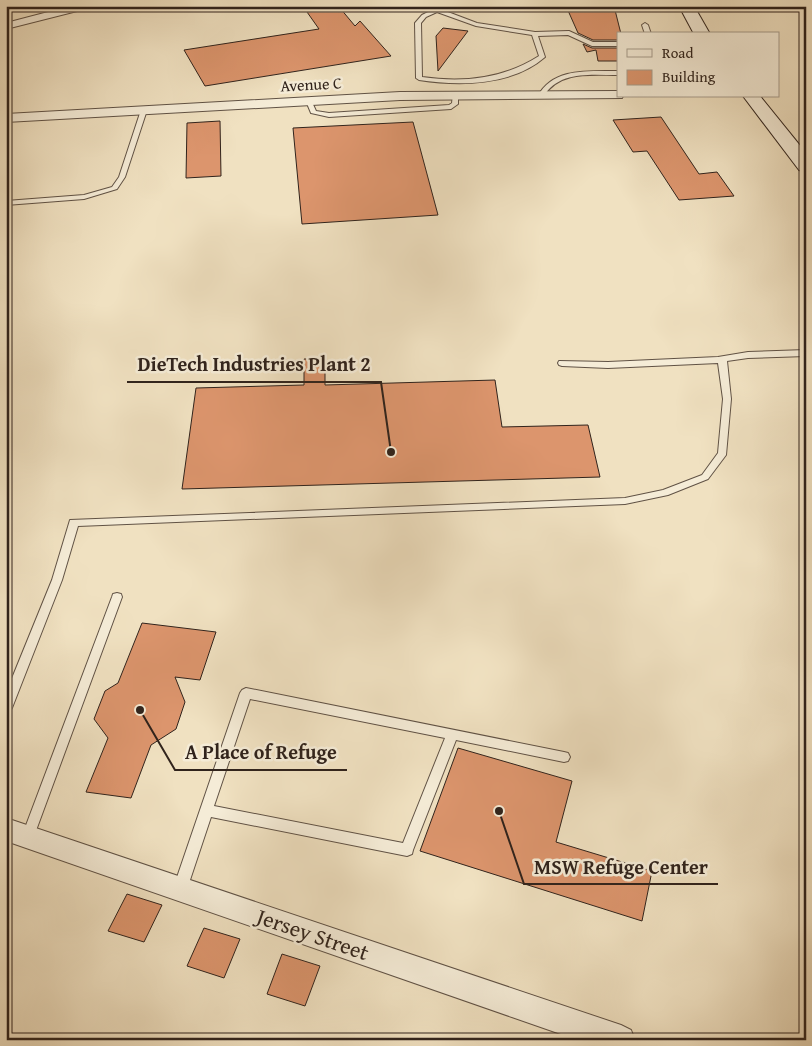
<svg xmlns="http://www.w3.org/2000/svg" width="812" height="1046" viewBox="0 0 812 1046" font-family="'Gentium Book Plus',serif">
<style>
.building{fill:#dc956d;stroke:#30231c}
.lines{fill:none;stroke-linecap:round;stroke-linejoin:round}
.lane-casing{stroke:#605245;stroke-width:2}
.street-casing{stroke:#605245;stroke-width:2}
.secondary-casing{stroke:#30231c;stroke-width:2}
.lane{fill:#f5ecd7;fill-rule:evenodd}
.street{fill:#f5ecd7;fill-rule:evenodd}
.secondary{fill:#f5ecd7;fill-rule:evenodd}
.labels{text-anchor:middle;dominant-baseline:central;stroke-width:5;stroke-linejoin:round;paint-order:stroke}
.far-street-label{font-size:16px;fill:#30231c;stroke:#f5ecd7}
.near-street-label{font-size:22px;fill:#30231c;stroke:#f5ecd7}
.leader{fill:none;stroke:#30231c;stroke-width:2}
.callout-dot{fill:#30231c;stroke:#f5ecd7;stroke-width:2}
.callout-label{font-size:20px;text-anchor:middle;font-weight:bold;fill:#30231c;stroke:#f5ecd7;stroke-width:5;stroke-linejoin:round;paint-order:stroke}
</style>
<rect width="100%" height="100%" fill="#f0e1c1"/>
<filter id="stains"><feTurbulence type="fractalNoise" baseFrequency=".004" numOctaves="4"/><feColorMatrix values="0 0 0 0 .2 0 0 0 0 .09 0 0 0 0 .02 0 0 0 .5 -.17"/></filter>
<radialGradient id="worn" r=".72"><stop offset=".6" stop-color="#630" stop-opacity="0"/><stop offset="1" stop-color="#630" stop-opacity=".3"/></radialGradient>
<!-- building -->
<g class="building">
<path d="M 566,6 L 614,6 L 621,34 L 618,34 L 618,40 L 593,40 L 578,33 Z"/>
<path d="M 340,8 L 355,26 L 360,21 L 391,56 L 205,86 L 184,50 L 319,29 L 307,12 Z"/>
<path d="M 443,28 L 468,31 L 438,71 L 436,36 Z"/>
<path d="M 583,44 L 592,48 L 618,48 L 618,61 L 598,61 L 596,50 L 587,52 Z"/>
<path d="M 661,117 L 699,174 L 717,172 L 734,196 L 679,200 L 647,151 L 633,152 L 613,120 Z"/>
<path d="M 220,121 L 221,176 L 186,178 L 187,123 Z"/>
<path d="M 413,122 L 438,215 L 302,224 L 293,128 Z"/>
<path d="M 304,359 L 325,359 L 325,385 L 495,380 L 502,427 L 588,425 L 600,477 L 182,489 L 196,388 L 304,385 Z"/>
<path d="M 142,623 L 216,632 L 200,680 L 175,677 L 185,702 L 176,729 L 151,745 L 131,798 L 86,792 L 108,738 L 94,719 L 105,691 L 118,683 Z"/>
<path d="M 458,748 L 572,781 L 556,842 L 652,871 L 642,921 L 420,851 Z"/>
<path d="M 127,894 L 162,905 L 144,942 L 108,931 Z"/>
<path d="M 204,928 L 240,939 L 224,978 L 187,966 Z"/>
<path d="M 282,954 L 320,966 L 305,1006 L 267,994 Z"/>
</g>
<g class="lines">
<defs>
<g id="lane">
<path d="M 423,6 L 432,6 L 477,23 L 535,32 L 569,31 L 593,42 L 618,42 L 618,46 L 592,46 L 568,35 L 538,36 L 545,57 C 512,86 459,86 419,80 L 416,78 L 415,23 L 422,15 L 432,10 ZM 437,12 L 476,26 L 532,35 L 539,56 C 503,79 463,83 422,77 L 421,23 L 426,17 Z"/>
<path d="M 645,23 L 648,25 L 651,34 L 645,34 L 642,25 Z"/>
<path d="M 609,71 L 618,71 L 618,75 C 591,75 559,70 543,97 L 538,96 C 552,70 582,71 609,71 Z"/>
<path d="M 453,94 L 458,95 L 458,104 L 451,109 L 329,117 L 311,113 L 306,101 L 311,100 L 316,111 L 329,113 L 449,105 L 452,103 Z"/>
<path d="M 144,108 L 147,110 L 125,177 L 117,189 L 84,199 L 6,205 L 6,201 L 84,195 L 112,187 L 119,177 L 141,110 Z"/>
<path d="M 806,350 L 806,356 L 748,358 L 727,361 L 731,399 L 726,455 L 708,479 L 668,495 L 625,504 L 78,526 L 62,580 L 12,708 L 10,711 L 6,713 L 6,693 L 52,580 L 70,520 L 625,498 L 663,490 L 702,475 L 718,453 L 723,399 L 718,363 L 608,368 L 562,366 L 559,365 L 558,363 L 559,361 L 608,362 L 718,357 L 748,352 Z"/>
<path d="M 117,593 L 121,594 L 122,597 L 34,836 L 33,840 L 28,842 L 23,840 L 22,836 L 112,597 L 113,594 Z"/>
<path d="M 246,688 L 564,752 L 568,753 L 570,757 L 568,761 L 564,762 L 456,740 L 413,850 L 412,854 L 407,856 L 211,817 L 187,889 L 185,893 L 180,895 L 175,893 L 173,889 L 240,693 L 242,690 ZM 250,699 L 445,738 L 403,843 L 214,806 Z"/>
</g>
<g id="street">
<path d="M 71,6 L 90,6 L 89,8 L 6,29 L 6,23 Z"/>
<path d="M 618,91 L 618,96 L 623,96 L 622,98 L 400,100 L 6,122 L 6,114 L 400,92 Z"/>
<path d="M 6,818 L 621,1025 L 631,1030 L 635,1040 L 578,1040 L 6,841 Z"/>
</g>
<g id="secondary">
<path d="M 679,6 L 694,6 L 710,34 L 694,34 Z"/>
<path d="M 743,96 L 760,96 L 806,153 L 806,172 L 799,170 Z"/>
</g>
</defs>
<!-- lane casing -->
<use href="#lane" class="lane-casing"/>
<!-- street casing -->
<use href="#street" class="street-casing"/>
<!-- secondary casing -->
<use href="#secondary" class="secondary-casing"/>
<!-- lane -->
<use href="#lane" class="lane"/>
<!-- street -->
<use href="#street" class="street"/>
<!-- secondary -->
<use href="#secondary" class="secondary"/>
</g>
<g class="labels">
<!-- far-street labels -->
<g class="far-street-label">
<text transform="translate(311 84) rotate(-3)">Avenue C</text>
</g>
<!-- near-street labels -->
<g class="near-street-label">
<text transform="translate(313 934) rotate(19)">Jersey Street</text>
</g>
</g>
<!-- callouts -->
<path class="leader" d="M391 452L381 382H127M140 710L175 770H347M499 811L524 884H718"/>
<g class="callout-dot">
<circle cx="391" cy="452" r="5"/>
<circle cx="140" cy="710" r="5"/>
<circle cx="499" cy="811" r="5"/>
</g>
<g class="callout-label">
<text x="254" y="371">DieTech Industries Plant 2</text>
<text x="261" y="759">A Place of Refuge</text>
<text x="621" y="874">MSW Refuge Center</text>
</g>
<!-- margin -->
<rect width="812" height="1046" fill="none" stroke="#f0e1c1" stroke-width="25"/>
<rect x="8" y="8" width="797" height="1031" fill="none" stroke="#30231c" stroke-width="2.5"/>
<rect x="12" y="12" width="787" height="1021" fill="none" stroke="#30231c"/>
<!-- legend -->
<rect x="617" y="32" width="162" height="65" fill="#f5ecd7" stroke="#a69c8c"/>
<rect x="627" y="49" width="25" height="8" fill="#f5ecd7" stroke="#a69c8c"/>
<text x="662" y="58" font-size="15" fill="#30231c">Road</text>
<rect x="627" y="70" width="25" height="15" fill="#dc956d" stroke="#a69c8c"/>
<text x="662" y="82" font-size="15" fill="#30231c">Building</text>
<rect width="100%" height="100%" filter="url(#stains)"/>
<rect width="100%" height="100%" fill="url(#worn)"/>
</svg>
